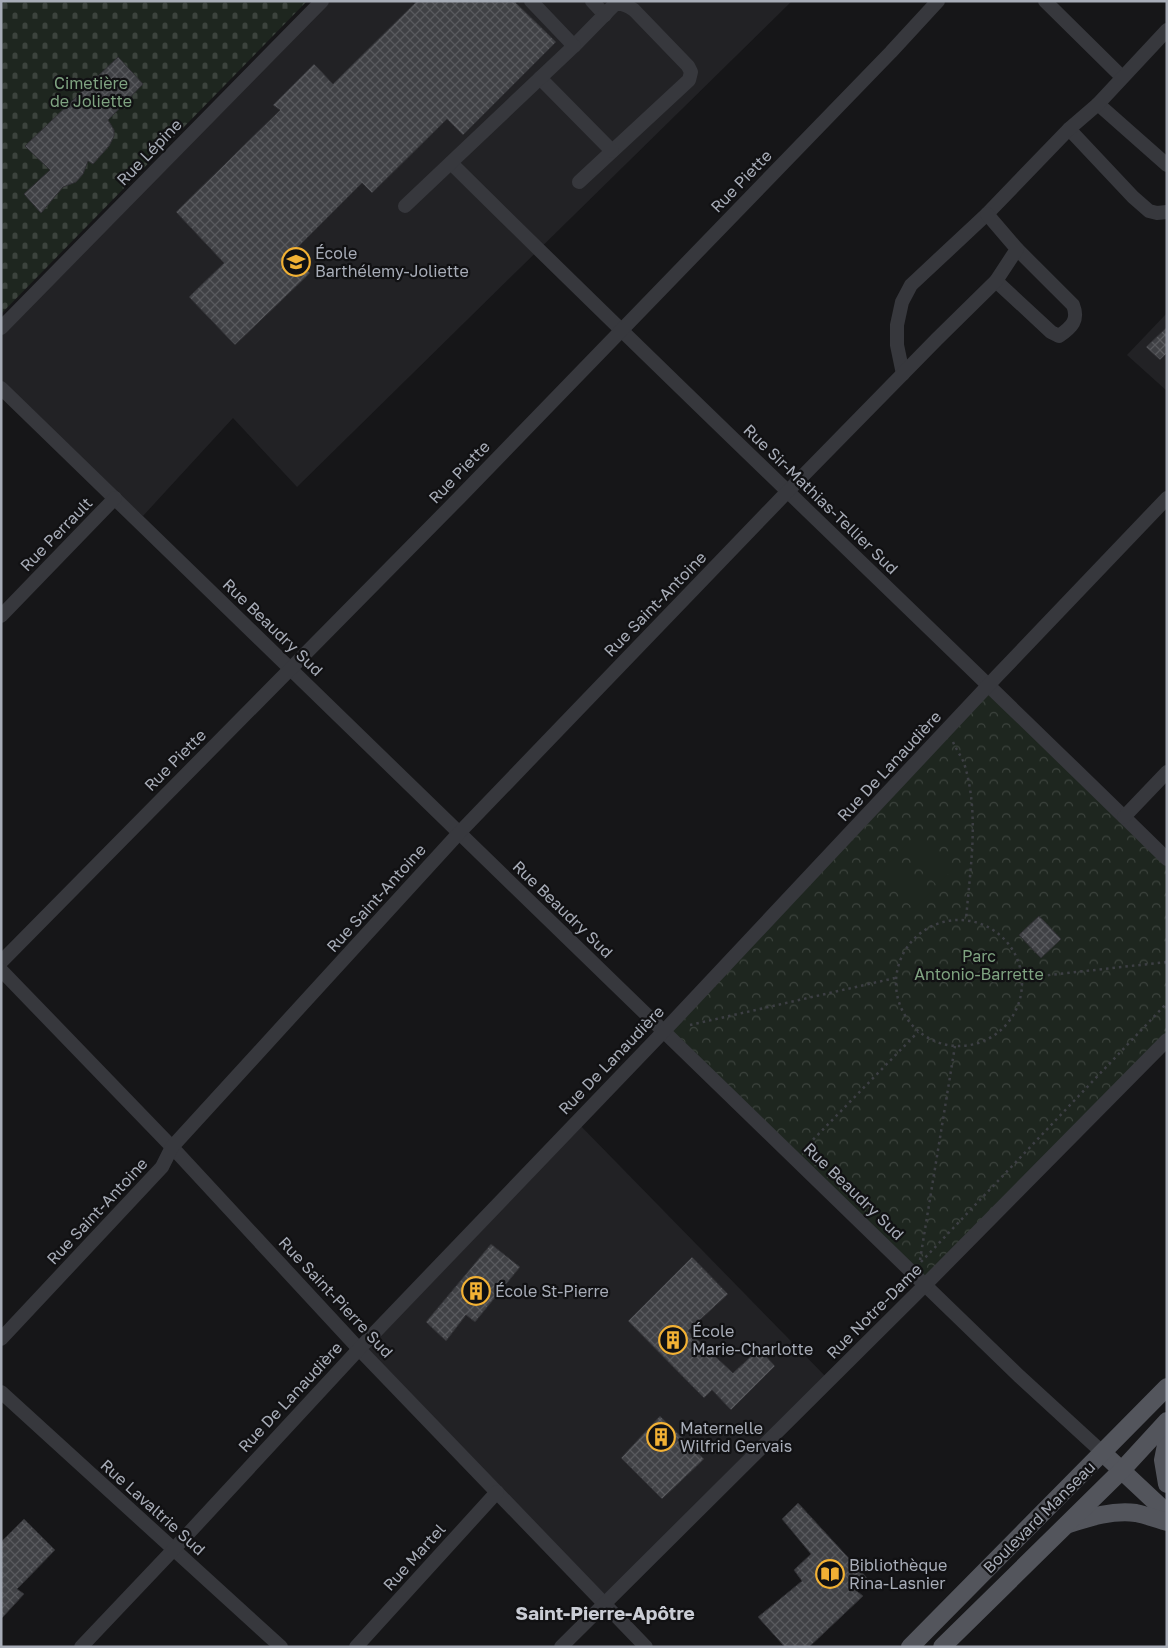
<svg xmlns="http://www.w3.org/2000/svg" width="1168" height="1648" viewBox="0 0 1168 1648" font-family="'Golos Text',sans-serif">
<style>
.built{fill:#222225}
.forest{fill:url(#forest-crowns)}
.cemetery{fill:url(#cemetery-stones)}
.garden{fill:#1e261f}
.building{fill:url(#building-cross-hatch);stroke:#303034}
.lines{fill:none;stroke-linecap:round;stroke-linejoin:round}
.path{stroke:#3d3f44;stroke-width:2.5;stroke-dasharray:2.5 4;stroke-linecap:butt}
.minor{stroke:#37383d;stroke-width:14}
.major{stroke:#53555c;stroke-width:18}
.labels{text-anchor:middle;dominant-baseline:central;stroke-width:4.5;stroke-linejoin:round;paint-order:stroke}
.park-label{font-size:16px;fill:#7fa381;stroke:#111113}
.street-label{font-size:16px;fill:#a8adb8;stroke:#111113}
.poi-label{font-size:16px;fill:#a8adb8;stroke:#111113;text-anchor:start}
.quarter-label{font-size:19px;font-weight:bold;fill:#c9ccd4;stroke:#111113}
</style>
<defs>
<pattern id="forest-crowns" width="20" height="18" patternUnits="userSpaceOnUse" patternTransform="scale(1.25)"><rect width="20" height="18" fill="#1e261f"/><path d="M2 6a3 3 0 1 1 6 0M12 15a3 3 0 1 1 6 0" fill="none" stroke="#3c433d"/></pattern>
<pattern id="cemetery-stones" width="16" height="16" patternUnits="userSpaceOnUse" patternTransform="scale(1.25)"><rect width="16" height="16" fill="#1e261f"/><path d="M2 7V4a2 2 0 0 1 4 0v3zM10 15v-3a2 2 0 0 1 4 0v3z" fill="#3c433d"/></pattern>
<pattern id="building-cross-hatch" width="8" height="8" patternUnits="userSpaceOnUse" patternTransform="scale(1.25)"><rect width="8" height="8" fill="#404145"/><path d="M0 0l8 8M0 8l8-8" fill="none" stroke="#595a5e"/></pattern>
</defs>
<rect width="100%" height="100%" fill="#161618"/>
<!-- built -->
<g class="built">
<path d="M 322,1 L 792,1 L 297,487 L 233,418 L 143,516 L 1,386 L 1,328 Z"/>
<path d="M 1167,313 L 1167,391 L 1127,355 Z"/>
<path d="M 574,1119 L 830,1381 L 605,1604 L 359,1349 Z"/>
</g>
<!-- forest -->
<path class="forest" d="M 989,685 L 1167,859 L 1167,1040 L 925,1285 L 664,1031 Z"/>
<!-- cemetery -->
<path class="cemetery" d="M 1,1 L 307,1 L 1,314 Z"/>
<!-- garden -->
<g class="garden">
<path d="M 917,834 L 953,869 L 937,885 L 901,850 Z"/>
<path d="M 894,858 L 930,893 L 914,909 L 878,874 Z"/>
</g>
<!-- building -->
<g class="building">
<path d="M 417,1 L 514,1 L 556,42 L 463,135 L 447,119 L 372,193 L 362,183 L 291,254 L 310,273 L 235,345 L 189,297 L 224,263 L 176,212 L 280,110 L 273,105 L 314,64 L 333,84 Z"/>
<path d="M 118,57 L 143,84 L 108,120 L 114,130 L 114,136 L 109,146 L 93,164 L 88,161 L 83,174 L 76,182 L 63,187 L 41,213 L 24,194 L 50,170 L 25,146 Z"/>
<path d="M 1167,327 L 1167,353 L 1160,360 L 1146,347 Z"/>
<path d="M 1039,916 L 1061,939 L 1041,958 L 1019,935 Z"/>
<path d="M 491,1244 L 520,1267 L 475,1322 L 466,1315 L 446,1341 L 426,1322 Z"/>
<path d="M 692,1257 L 728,1294 L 688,1331 L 733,1373 L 759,1349 L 775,1366 L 731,1410 L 712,1390 L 704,1398 L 628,1321 Z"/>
<path d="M 660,1416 L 704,1459 L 662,1499 L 621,1458 Z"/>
<path d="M 798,1503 L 867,1578 L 854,1589 L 863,1596 L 809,1647 L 785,1647 L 758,1617 L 802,1581 L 794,1570 L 811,1554 L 782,1519 Z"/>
<path d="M 24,1519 L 55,1550 L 17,1589 L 24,1594 L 1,1619 L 1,1542 Z"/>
</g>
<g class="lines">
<!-- path -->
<g class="path">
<path d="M 953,742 C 956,749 961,756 964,763 C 980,814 970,868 966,920"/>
<circle cx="959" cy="983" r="63"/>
<path d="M 1022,978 L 1167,962"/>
<path d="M 690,1025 L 895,978"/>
<path d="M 804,1149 L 918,1032"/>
<path d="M 920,1260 L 955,1046"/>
<path d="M 921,1262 L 1167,1003"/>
</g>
<!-- minor -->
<g class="minor">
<path d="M 592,1 L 605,15"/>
<path d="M 1045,1 L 1122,77"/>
<path d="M 574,46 L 615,4 C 622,3 627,5 634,10 L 688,66 L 691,72 L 689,80 L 579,182"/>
<path d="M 540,78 L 612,151"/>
<path d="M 1098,104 L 1167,165"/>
<path d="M 1069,129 L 1133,197 L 1149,211 L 1157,213 L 1167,212"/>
<path d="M 451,163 C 687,397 929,626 1167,859"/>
<path d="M 405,206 L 574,46 L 531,1"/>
<path d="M 996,281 L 1051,332 L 1059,336 C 1072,327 1079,320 1073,305 L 1017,249"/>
<path d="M 1,328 L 322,1"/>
<path d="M 903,374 L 897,345 L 897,325 L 902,302 L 911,285 L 987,214 L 1069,129 L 1098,104 L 1167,30"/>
<path d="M 1,388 L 925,1285 L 1019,1376 L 1103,1453"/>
<path d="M 1,616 L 115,498"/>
<path d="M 1124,817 L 1167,772"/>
<path d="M 1,962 L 459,498 L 891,52 L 938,1"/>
<path d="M 1,970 L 172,1147 L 359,1349 L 646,1647"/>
<path d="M 1,1339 L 162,1167 L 172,1147 L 459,833 L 788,491 L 937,339 L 996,281 L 1017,249 L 987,214"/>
<path d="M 1,1392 L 281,1647"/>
<path d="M 81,1647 L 174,1549 L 359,1349 L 664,1031 L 997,676 L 1167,498"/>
<path d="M 356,1647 L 497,1492"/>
<path d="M 561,1647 L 925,1285 L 1167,1040"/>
</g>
<!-- major -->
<g class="major">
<path d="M 1167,1440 L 1163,1460 L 1167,1484"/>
<path d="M 1103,1453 L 1167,1513"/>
<path d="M 1069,1524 C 1090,1517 1113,1510 1136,1513 C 1146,1515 1157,1519 1167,1522"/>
<path d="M 910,1647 L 1167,1387"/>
<path d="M 942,1647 L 1122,1470 L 1167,1421"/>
</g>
</g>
<!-- icons -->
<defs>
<symbol id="school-ring" viewBox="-11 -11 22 22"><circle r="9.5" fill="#111113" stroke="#f2b134" stroke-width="1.5"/><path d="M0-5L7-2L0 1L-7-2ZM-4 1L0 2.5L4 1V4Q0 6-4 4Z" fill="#f2b134"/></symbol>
<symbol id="building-ring" viewBox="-11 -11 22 22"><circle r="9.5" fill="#111113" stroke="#f2b134" stroke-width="1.5"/><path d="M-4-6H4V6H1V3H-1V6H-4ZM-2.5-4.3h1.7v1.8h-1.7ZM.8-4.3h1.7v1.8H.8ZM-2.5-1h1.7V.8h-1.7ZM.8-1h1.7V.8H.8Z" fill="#f2b134"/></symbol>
<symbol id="library-ring" viewBox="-11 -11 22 22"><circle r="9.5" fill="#111113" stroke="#f2b134" stroke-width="1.5"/><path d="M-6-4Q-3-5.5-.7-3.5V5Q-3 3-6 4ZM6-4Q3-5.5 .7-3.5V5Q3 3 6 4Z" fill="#f2b134"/></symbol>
</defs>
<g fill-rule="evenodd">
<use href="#school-ring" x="280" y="246" width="32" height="32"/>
<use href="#building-ring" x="460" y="1275" width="32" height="32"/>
<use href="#building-ring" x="657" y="1324" width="32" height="32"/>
<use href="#building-ring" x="645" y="1421" width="32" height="32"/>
<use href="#library-ring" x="814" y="1558" width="32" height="32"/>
</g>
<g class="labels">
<!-- park labels -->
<g class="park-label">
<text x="91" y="83">Cimetière<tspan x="91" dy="18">de Joliette</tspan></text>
<text x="979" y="956">Parc<tspan x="979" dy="18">Antonio-Barrette</tspan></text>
</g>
<!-- street labels -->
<g class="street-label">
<text transform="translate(149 152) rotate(-46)">Rue Lépine</text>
<text transform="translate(741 181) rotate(-46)">Rue Piette</text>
<text transform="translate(459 472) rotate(-46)">Rue Piette</text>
<text transform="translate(821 499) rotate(44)">Rue Sir-Mathias-Tellier Sud</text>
<text transform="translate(56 534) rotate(-46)">Rue Perrault</text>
<text transform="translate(655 604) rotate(-46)">Rue Saint-Antoine</text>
<text transform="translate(273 627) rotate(44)">Rue Beaudry Sud</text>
<text transform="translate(175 760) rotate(-45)">Rue Piette</text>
<text transform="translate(889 766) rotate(-47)">Rue De Lanaudière</text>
<text transform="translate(376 898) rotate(-48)">Rue Saint-Antoine</text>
<text transform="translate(563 909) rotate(44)">Rue Beaudry Sud</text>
<text transform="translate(611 1060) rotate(-46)">Rue De Lanaudière</text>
<text transform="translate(854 1191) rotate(44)">Rue Beaudry Sud</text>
<text transform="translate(97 1211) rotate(-47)">Rue Saint-Antoine</text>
<text transform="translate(336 1297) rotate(47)">Rue Saint-Pierre Sud</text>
<text transform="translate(874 1311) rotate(-45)">Rue Notre-Dame</text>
<text transform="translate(290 1397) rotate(-47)">Rue De Lanaudière</text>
<text transform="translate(153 1507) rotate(42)">Rue Lavaltrie Sud</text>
<text transform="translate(1039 1517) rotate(-45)">Boulevard Manseau</text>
<text transform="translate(414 1557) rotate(-48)">Rue Martel</text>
</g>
<!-- poi labels -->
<g class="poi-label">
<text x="315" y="253">École<tspan x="315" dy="18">Barthélemy-Joliette</tspan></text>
<text x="495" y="1291">École St-Pierre</text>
<text x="692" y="1331">École<tspan x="692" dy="18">Marie-Charlotte</tspan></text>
<text x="680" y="1428">Maternelle<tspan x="680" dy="18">Wilfrid Gervais</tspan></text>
<text x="849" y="1565">Bibliothèque<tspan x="849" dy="18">Rina-Lasnier</tspan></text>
</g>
<!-- quarter labels -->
<g class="quarter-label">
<text x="605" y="1612">Saint-Pierre-Apôtre</text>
</g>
</g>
<!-- border -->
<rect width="1168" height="1648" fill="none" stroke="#a8adb8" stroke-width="5"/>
</svg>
